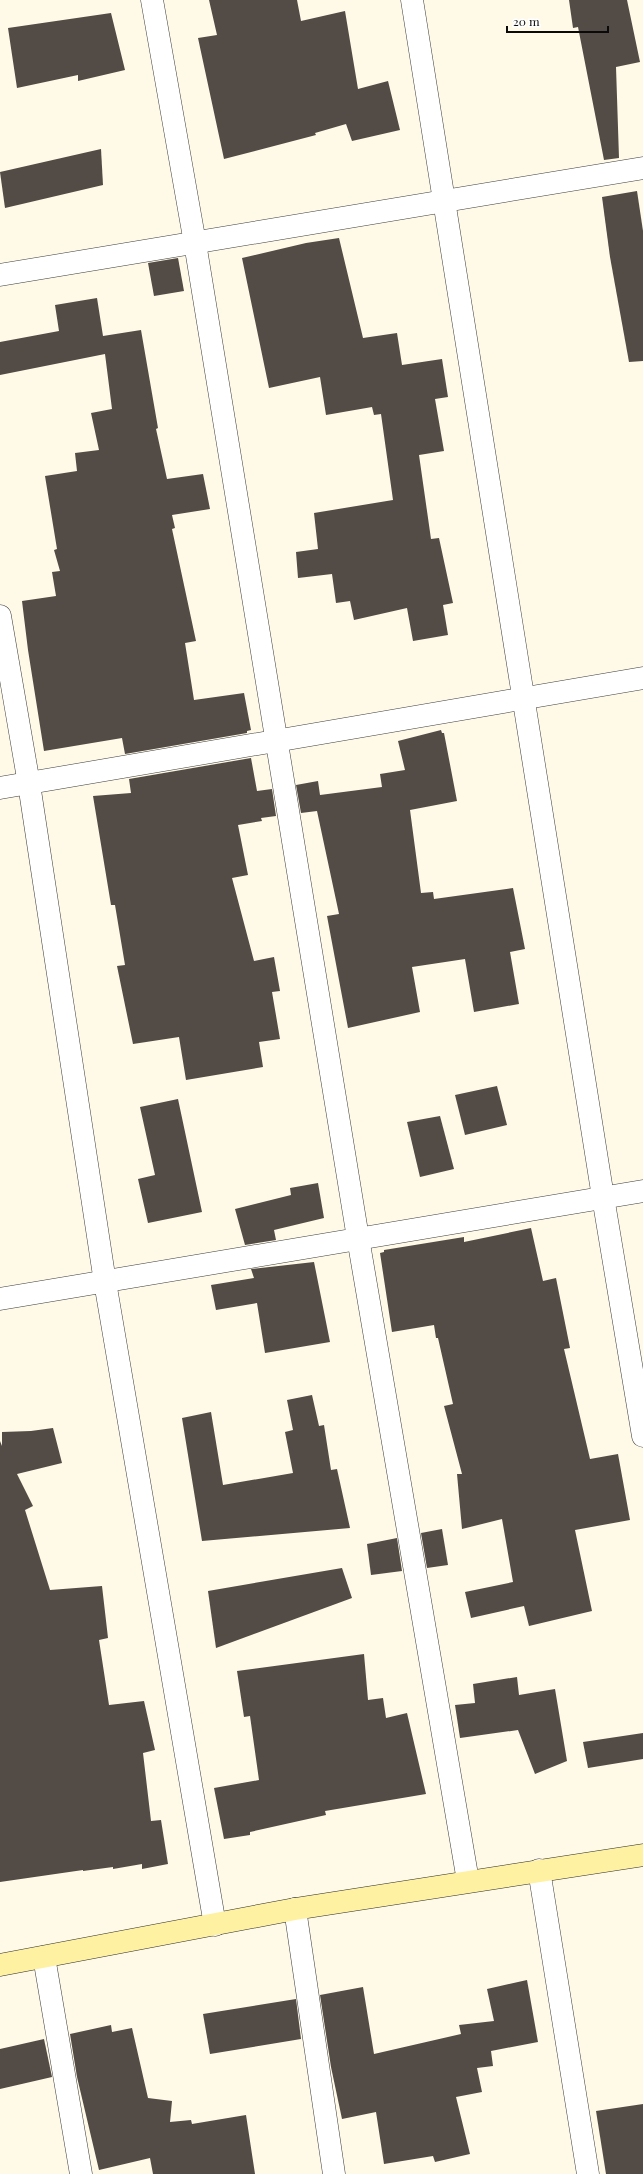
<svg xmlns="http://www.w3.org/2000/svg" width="643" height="2174" viewBox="0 0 643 2174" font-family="'Playfair Display',serif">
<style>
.building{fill:#534b46}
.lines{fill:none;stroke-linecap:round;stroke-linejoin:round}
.street-casing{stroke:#3d3d3d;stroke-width:23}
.secondary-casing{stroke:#2c2c2c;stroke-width:23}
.street{stroke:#fff;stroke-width:22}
.secondary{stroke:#fff1a2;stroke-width:22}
</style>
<rect width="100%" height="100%" fill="#fff9e7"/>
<!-- building -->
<g class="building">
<path d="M 209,0 L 297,0 L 301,21 L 345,11 L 358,89 L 388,81 L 400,130 L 352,141 L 346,124 L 315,133 L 316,135 L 224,159 L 198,38 L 217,35 Z"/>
<path d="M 569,0 L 627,0 L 640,62 L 616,67 L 619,158 L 604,160 L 578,27 L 573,28 Z"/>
<path d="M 111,13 L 125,70 L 78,81 L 78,75 L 17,88 L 8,28 Z"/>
<path d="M 101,149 L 103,185 L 5,208 L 0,172 Z"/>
<path d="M 637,191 L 643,231 L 643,361 L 629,362 L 610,257 L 602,197 Z"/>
<path d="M 339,238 L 363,338 L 397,333 L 402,365 L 442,359 L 448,397 L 435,399 L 444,451 L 419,455 L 431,539 L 439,538 L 453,603 L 443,605 L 448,635 L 413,641 L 407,608 L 354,620 L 350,601 L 336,603 L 332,574 L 298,578 L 296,552 L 318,549 L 314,513 L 393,500 L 381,414 L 374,415 L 372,407 L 326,415 L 320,377 L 269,388 L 242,258 L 306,243 Z"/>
<path d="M 178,258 L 184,291 L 154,296 L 148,263 Z"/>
<path d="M 97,298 L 103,336 L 141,330 L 158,428 L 156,429 L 167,479 L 203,474 L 210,509 L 172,515 L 175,528 L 172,529 L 196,641 L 185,643 L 194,700 L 244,693 L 251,730 L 247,731 L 247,733 L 125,754 L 122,738 L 44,751 L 28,650 L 22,601 L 56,596 L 52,572 L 60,571 L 54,550 L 57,549 L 45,476 L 77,471 L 75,453 L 99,450 L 91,413 L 112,409 L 105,354 L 0,375 L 0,342 L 59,331 L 55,305 Z"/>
<path d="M 441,730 L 442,733 L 444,733 L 457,801 L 410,810 L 421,893 L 433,892 L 434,899 L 513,888 L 525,949 L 510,952 L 519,1004 L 474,1012 L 465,959 L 412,967 L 420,1012 L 348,1028 L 327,916 L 339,914 L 317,811 L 301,813 L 296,785 L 318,781 L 320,795 L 382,787 L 380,774 L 405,770 L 398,741 Z"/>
<path d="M 251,758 L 257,791 L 272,789 L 276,816 L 261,818 L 262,821 L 238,825 L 248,875 L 232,878 L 254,961 L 274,957 L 280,991 L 272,992 L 280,1039 L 259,1042 L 263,1067 L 186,1080 L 179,1037 L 133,1044 L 117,966 L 125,965 L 115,905 L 111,905 L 93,796 L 131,793 L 129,779 Z"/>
<path d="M 497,1086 L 507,1125 L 465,1135 L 455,1095 Z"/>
<path d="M 178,1099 L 202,1212 L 148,1223 L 138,1179 L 155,1175 L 140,1107 Z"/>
<path d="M 440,1116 L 454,1169 L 420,1177 L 407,1122 Z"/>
<path d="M 318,1183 L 324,1218 L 274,1230 L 276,1240 L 245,1245 L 235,1209 L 291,1195 L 290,1188 Z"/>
<path d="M 531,1228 L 543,1281 L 556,1278 L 570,1348 L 564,1349 L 590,1459 L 618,1454 L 630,1520 L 575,1530 L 592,1611 L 529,1626 L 524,1606 L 471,1618 L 465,1592 L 513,1582 L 502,1519 L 462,1529 L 457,1474 L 462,1474 L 444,1406 L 453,1404 L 438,1338 L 436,1338 L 434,1325 L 392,1332 L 380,1253 L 384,1252 L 384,1250 L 464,1237 L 464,1242 Z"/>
<path d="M 314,1262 L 330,1342 L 265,1353 L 257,1303 L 216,1310 L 211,1285 L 254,1278 L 251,1269 Z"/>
<path d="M 312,1395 L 319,1426 L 324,1425 L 331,1470 L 337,1469 L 350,1528 L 202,1541 L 182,1418 L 211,1412 L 223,1485 L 293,1473 L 285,1432 L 293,1430 L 287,1400 Z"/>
<path d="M 53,1428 L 62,1463 L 17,1474 L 33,1506 L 25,1510 L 50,1590 L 102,1586 L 108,1638 L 99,1640 L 109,1705 L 144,1701 L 155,1750 L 143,1753 L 151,1821 L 161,1820 L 168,1864 L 142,1869 L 142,1864 L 113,1869 L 113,1867 L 83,1871 L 83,1870 L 0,1882 L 0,1441 L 2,1446 L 2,1432 L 31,1431 Z"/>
<path d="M 442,1529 L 448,1565 L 427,1568 L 421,1533 Z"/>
<path d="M 397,1538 L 402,1571 L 371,1575 L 367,1544 Z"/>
<path d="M 342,1568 L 352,1598 L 216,1648 L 208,1591 Z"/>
<path d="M 364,1654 L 368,1700 L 383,1698 L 386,1718 L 407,1713 L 426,1794 L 325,1811 L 326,1815 L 250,1832 L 250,1835 L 224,1839 L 214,1788 L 259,1780 L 250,1716 L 244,1717 L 237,1671 Z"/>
<path d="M 517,1677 L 519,1695 L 555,1689 L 567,1761 L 535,1774 L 518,1730 L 460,1738 L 455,1705 L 475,1703 L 473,1684 Z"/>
<path d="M 643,1733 L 643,1759 L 588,1768 L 583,1742 Z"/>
<path d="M 527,1980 L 538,2042 L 491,2051 L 493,2066 L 477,2068 L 482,2092 L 456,2097 L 470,2154 L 435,2162 L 433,2156 L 384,2164 L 376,2112 L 342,2119 L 331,2067 L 320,1995 L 363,1987 L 374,2054 L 461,2034 L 459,2025 L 494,2021 L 487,1989 Z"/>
<path d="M 296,1999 L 301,2039 L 210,2054 L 203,2014 Z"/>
<path d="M 111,2025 L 112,2032 L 132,2028 L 148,2098 L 172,2101 L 170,2122 L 191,2120 L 192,2124 L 246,2115 L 255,2174 L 153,2174 L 150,2158 L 99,2170 L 77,2077 L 70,2034 Z"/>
<path d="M 44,2039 L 52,2077 L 0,2089 L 0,2049 Z"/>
<path d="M 643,2104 L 643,2174 L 606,2174 L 596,2111 Z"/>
</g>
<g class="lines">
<defs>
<g id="street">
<path d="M 152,0 L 195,243 L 358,1238 L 468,1881"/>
<path d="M 412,0 L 603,1197 L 643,1436"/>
<path d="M 0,275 L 643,168"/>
<path d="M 0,616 L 29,784 L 105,1282 L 215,1925"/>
<path d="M 0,788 L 643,678"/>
<path d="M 0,1299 L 643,1191"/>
<path d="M 539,1870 L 588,2174"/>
<path d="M 295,1909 L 334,2174"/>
<path d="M 44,1957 L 81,2174"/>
</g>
<path id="secondary" d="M 0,1965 L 295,1909 L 643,1855"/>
</defs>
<!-- street casing -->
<use href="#street" class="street-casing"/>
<!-- secondary casing -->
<use href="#secondary" class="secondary-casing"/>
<!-- street -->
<use href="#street" class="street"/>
<!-- secondary -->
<use href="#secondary" class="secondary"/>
</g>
<!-- scale -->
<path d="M507 26v6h101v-6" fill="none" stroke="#0a0a0a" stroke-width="2"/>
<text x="513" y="26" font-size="12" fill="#0a0a0a" stroke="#ffffff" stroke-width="3" paint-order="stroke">20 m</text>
</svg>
